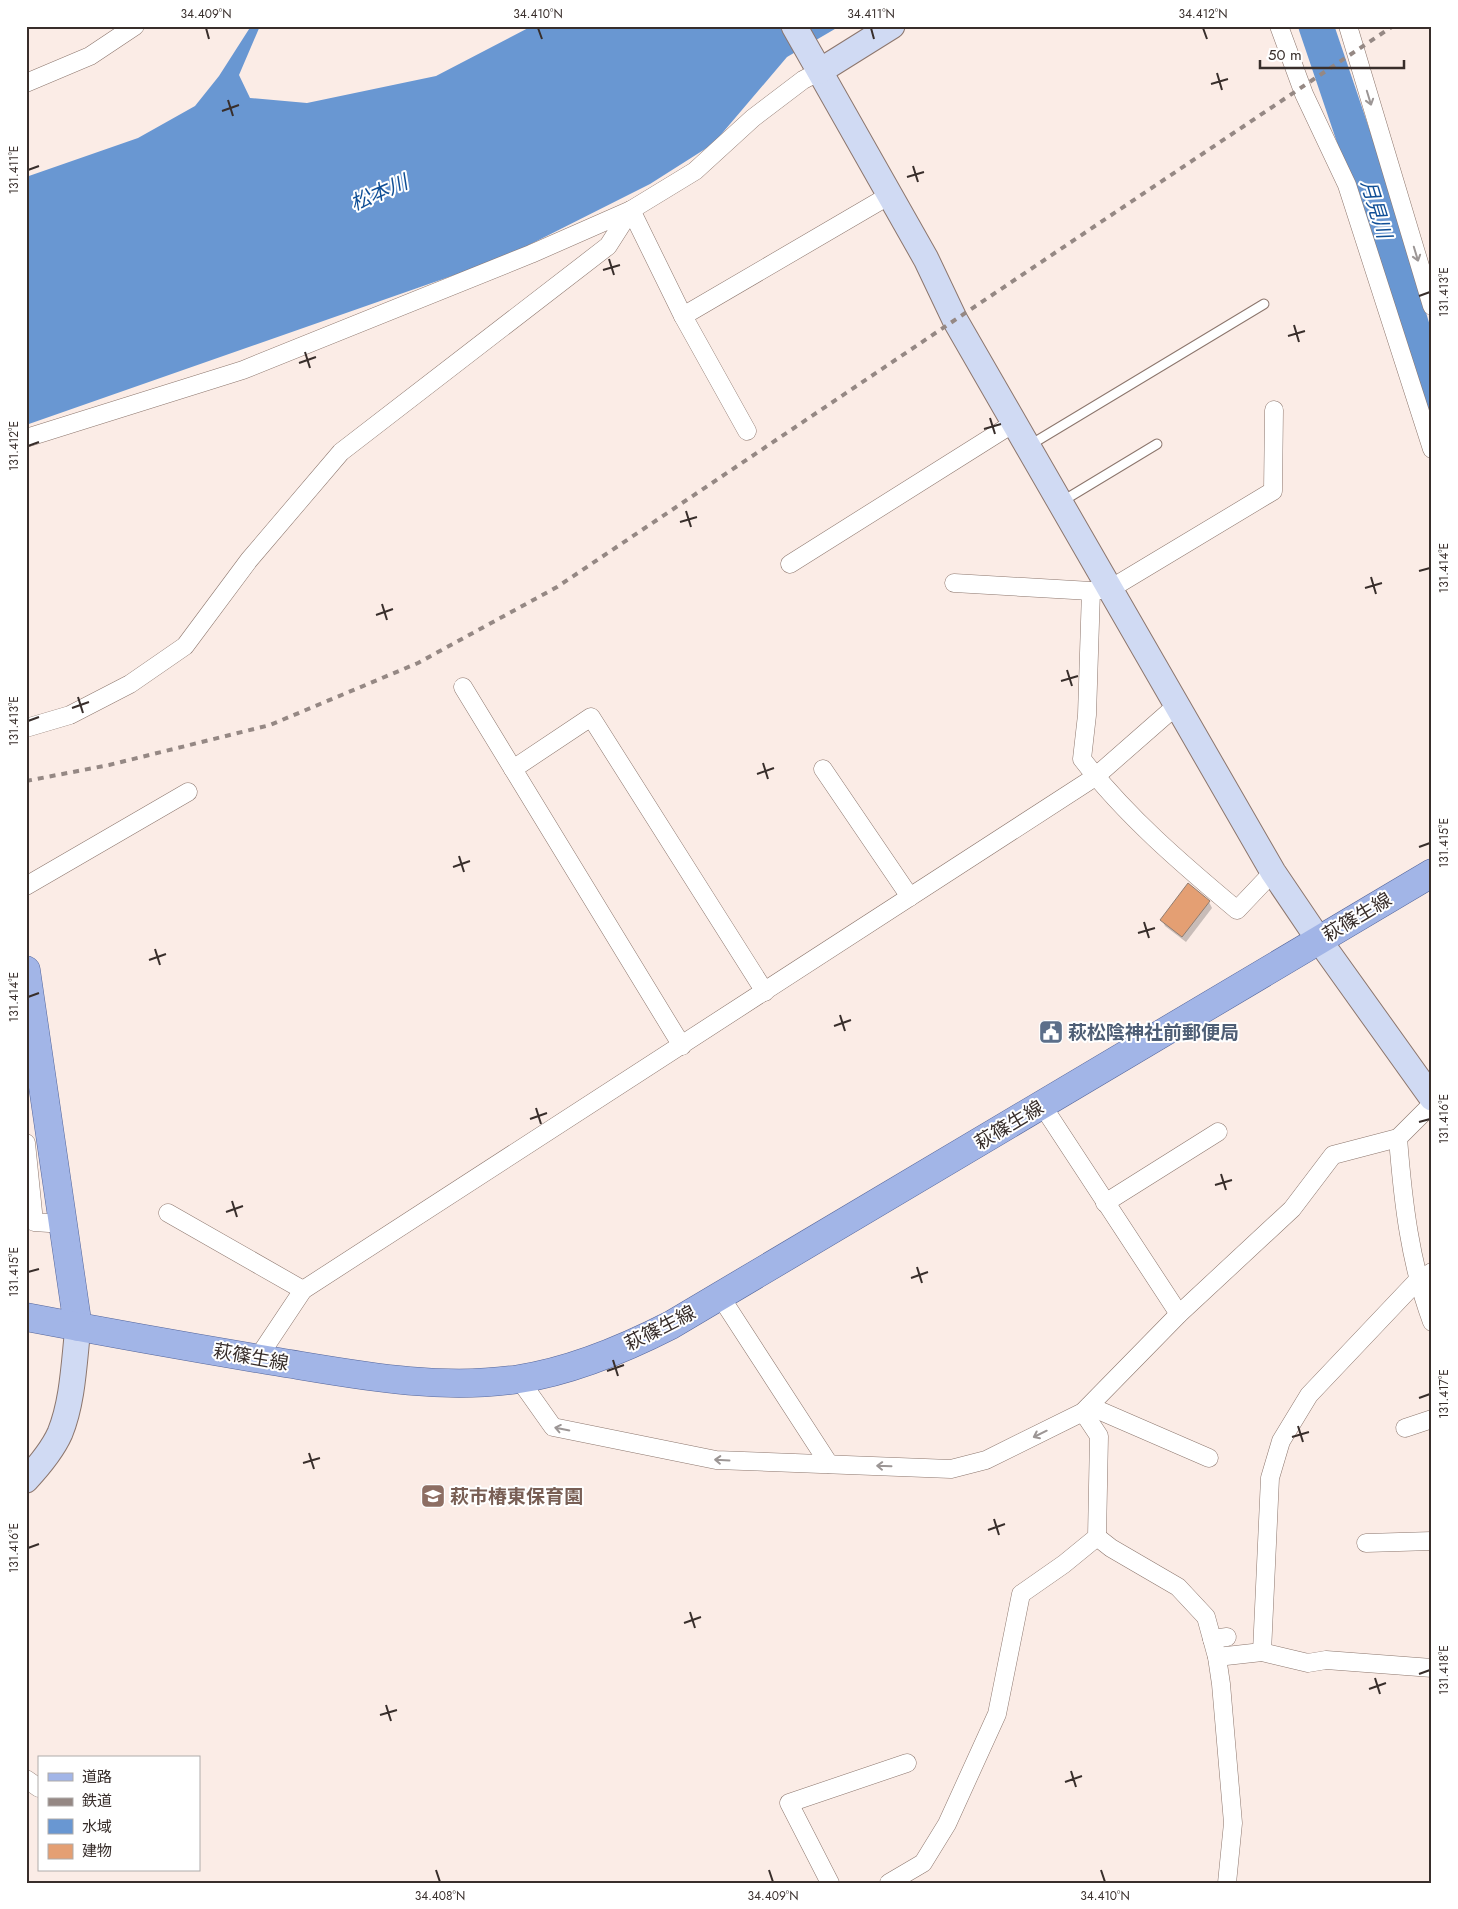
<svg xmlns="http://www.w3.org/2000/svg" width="1458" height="1909" viewBox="0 0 1458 1909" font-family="Jost,'Noto Sans JP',sans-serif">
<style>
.water{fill:#6997d2}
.shadow{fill:#0003}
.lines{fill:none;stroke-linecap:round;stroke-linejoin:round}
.river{stroke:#6997d2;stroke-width:35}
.building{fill:#e49f73;stroke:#917d71}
.lane-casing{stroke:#8c766d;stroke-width:11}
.street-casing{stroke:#8c766d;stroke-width:19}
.secondary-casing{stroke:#8c766d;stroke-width:27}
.primary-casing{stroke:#55669b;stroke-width:29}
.lane{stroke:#fff;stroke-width:9}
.street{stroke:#fff;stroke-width:18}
.secondary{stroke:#d0daf3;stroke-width:25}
.primary{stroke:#a2b5e7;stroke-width:28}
.rail{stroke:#958884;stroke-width:4;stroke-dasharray:6 6;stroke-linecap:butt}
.oneway{stroke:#9c9695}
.ticks{fill:none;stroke:#382e2b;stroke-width:2}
.labels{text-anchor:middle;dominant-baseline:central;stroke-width:4;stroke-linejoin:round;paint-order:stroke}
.street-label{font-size:19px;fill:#382e2b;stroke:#fff}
.service-label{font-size:19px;font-weight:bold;fill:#4e5e75;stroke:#fff;text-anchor:start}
.education-label{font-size:19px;font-weight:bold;fill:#785e54;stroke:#fff;text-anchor:start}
.water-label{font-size:20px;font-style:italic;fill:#104f96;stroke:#fff}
.neatline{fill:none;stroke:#382e2b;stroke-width:2}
.ticks-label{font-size:12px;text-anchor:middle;fill:#382e2b}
</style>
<rect width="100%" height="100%" fill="#fbece6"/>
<!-- water -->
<path class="water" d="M 251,26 L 260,26 L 239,75 L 250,98 L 307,103 L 436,76 L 532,26 L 840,26 L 787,57 L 713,144 L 650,184 L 503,258 L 26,425 L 26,177 L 138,138 L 195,106 L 219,76 Z"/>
<!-- shadow -->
<path class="shadow" d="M 1209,902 L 1212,908 L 1186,942 L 1165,926 L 1162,920 Z"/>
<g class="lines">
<!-- river -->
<path class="river" d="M 1316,26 L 1358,150 L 1432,392"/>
</g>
<!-- building -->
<path class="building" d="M 1188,883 L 1210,901 L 1182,937 L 1160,920 Z"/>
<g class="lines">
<defs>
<g id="lane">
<path d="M 1030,445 L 1264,304"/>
<path d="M 1061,502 L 1157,444"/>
</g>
<g id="street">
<path d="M 1279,26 L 1304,94 L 1347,185 L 1432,449"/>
<path d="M 1348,26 L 1432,306"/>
<path d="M 26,83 L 90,56 L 135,26"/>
<path d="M 631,210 L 683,316"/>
<path d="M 747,431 L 683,316 L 890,195"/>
<path d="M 26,438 L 243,370 L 531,254 L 631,210 L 695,171 L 753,118 L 803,80 L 820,71"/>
<path d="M 790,564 L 1014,423"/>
<path d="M 954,583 L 1091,591"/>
<path d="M 463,687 L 682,1046"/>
<path d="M 26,728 L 70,715 L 130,684 L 185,646 L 249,560 L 341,452 L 608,246 L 631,210"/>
<path d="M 513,769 L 591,717 L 765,992"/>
<path d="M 823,769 L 910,897"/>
<path d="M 1273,872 L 1237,910 C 1182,864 1126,816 1082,759 L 1087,715 L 1091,591 L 1110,589 L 1273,491 L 1274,410"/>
<path d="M 26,886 L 188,792"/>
<path d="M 1432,1104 L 1398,1138 C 1403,1202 1410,1263 1432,1322"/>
<path d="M 1042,1105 L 1179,1314"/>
<path d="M 26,1143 L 34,1222 L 64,1224"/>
<path d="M 1105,1203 L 1218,1132"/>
<path d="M 168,1213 L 303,1290"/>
<path d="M 720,1296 L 829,1464"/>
<path d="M 257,1359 L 303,1290 L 1095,777 L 1176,706"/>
<path d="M 519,1379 L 553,1427 L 716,1460 L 951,1469 L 986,1460 L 1083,1412 L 1179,1314 L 1292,1209 L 1333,1155 L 1398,1138"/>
<path d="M 1089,1406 L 1209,1458"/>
<path d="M 1405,1428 L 1432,1419"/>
<path d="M 1097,1537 L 1111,1548 L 1178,1587 L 1206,1617 L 1217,1657 L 1221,1684 L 1233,1823 L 1227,1883"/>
<path d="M 1366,1543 L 1432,1541"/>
<path d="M 1212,1639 L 1227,1637"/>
<path d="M 1262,1652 L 1270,1478 L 1281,1441 L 1309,1395 L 1417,1281 L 1432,1272"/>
<path d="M 1217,1657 L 1262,1652 L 1308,1663 L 1326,1660 L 1432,1668"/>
<path d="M 26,1779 L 39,1788"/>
<path d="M 830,1883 L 789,1803 L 907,1763"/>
<path d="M 889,1883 L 923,1863 L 947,1824 L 997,1714 L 1021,1594 L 1064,1564 L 1097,1537 L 1099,1436 L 1083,1412"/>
</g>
<g id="secondary">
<path d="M 794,26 L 926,259 L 955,320 L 1273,872 L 1319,940 L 1432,1098"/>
<path d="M 820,71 L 892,26"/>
<path d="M 26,1480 C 39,1466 52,1451 60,1433 C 73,1401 74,1362 78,1327"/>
</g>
<g id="primary">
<path d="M 26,970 L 78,1327"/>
<path d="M 26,1317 C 110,1333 194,1348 279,1362 C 358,1375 439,1391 519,1379 C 572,1371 624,1349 671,1325 L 1432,873"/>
</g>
</defs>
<!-- lane casing -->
<use href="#lane" class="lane-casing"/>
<!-- street casing -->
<use href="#street" class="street-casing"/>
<!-- secondary casing -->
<use href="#secondary" class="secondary-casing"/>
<!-- primary casing -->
<use href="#primary" class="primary-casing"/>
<!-- lane -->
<use href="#lane" class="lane"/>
<!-- street -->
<use href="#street" class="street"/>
<!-- secondary -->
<use href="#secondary" class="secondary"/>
<!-- primary -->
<use href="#primary" class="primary"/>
<!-- rail -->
<path class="rail" d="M 26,781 L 109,765 L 270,725 L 418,663 L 557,587 L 1393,26"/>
</g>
<!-- one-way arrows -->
<defs><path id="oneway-shaft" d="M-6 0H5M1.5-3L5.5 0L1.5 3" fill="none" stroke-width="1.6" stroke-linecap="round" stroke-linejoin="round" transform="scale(1.25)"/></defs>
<g class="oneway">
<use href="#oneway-shaft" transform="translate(1369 98) rotate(73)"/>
<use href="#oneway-shaft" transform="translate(1416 254) rotate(73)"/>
<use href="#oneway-shaft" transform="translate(562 1429) rotate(-169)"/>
<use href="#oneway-shaft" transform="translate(1040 1434) rotate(154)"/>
<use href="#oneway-shaft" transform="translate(722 1460) rotate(-177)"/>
<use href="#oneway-shaft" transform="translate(884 1466) rotate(-178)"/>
</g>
<!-- ticks -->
<path class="ticks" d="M 206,28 L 209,39M 538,28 L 542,39M 871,28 L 874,39M 1203,28 L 1207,39M 1217,73 L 1222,90M 1211,84 L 1228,79M 228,100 L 233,116M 222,111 L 239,105M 913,166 L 918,182M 28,170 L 39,166M 907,177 L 924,172M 609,259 L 614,275M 603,270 L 620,265M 1419,296 L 1430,292M 1294,325 L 1299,342M 1288,336 L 1305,331M 305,352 L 310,368M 299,363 L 316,357M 990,418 L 995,434M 984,429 L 1001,424M 28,446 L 39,442M 686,511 L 691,527M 680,522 L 697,517M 1419,571 L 1430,568M 1371,577 L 1376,594M 1365,588 L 1382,583M 382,604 L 387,620M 376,615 L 393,609M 1067,670 L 1072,686M 1061,681 L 1078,676M 78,697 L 83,713M 72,708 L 89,702M 28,721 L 39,717M 763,763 L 768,779M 757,774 L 774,768M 1419,847 L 1430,843M 459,856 L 464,872M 453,867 L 470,861M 1144,922 L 1149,938M 1138,933 L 1155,928M 155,949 L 160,965M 149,960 L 166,954M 28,997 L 39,993M 840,1015 L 845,1031M 834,1026 L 851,1020M 536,1108 L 541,1124M 530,1119 L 547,1113M 1419,1122 L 1430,1119M 1221,1174 L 1226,1190M 1215,1185 L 1232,1180M 232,1201 L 237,1217M 226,1212 L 243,1206M 917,1267 L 922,1283M 28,1272 L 39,1269M 911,1278 L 928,1272M 613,1360 L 618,1376M 607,1371 L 624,1365M 1419,1398 L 1430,1394M 1298,1426 L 1303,1442M 1292,1437 L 1309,1432M 309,1453 L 314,1469M 303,1463 L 320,1458M 994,1519 L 999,1535M 988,1530 L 1005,1524M 28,1548 L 39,1544M 690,1612 L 695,1628M 684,1623 L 701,1617M 1419,1674 L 1430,1670M 1375,1678 L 1380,1694M 1369,1689 L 1386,1683M 386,1705 L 391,1721M 380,1715 L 397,1710M 1071,1771 L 1076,1787M 1065,1782 L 1082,1776M 436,1870 L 440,1882M 769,1870 L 773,1882M 1101,1870 L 1105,1882"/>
<!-- icons -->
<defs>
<symbol id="civic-square" viewBox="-11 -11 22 22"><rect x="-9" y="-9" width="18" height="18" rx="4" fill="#5c6f8a" stroke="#fff"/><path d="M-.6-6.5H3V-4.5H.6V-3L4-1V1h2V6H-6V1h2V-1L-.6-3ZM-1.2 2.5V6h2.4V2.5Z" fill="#fff"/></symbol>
<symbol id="school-square" viewBox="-11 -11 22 22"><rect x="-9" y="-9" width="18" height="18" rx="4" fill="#8d6e63" stroke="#fff"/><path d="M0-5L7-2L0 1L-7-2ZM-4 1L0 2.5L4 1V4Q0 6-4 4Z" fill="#fff"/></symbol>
</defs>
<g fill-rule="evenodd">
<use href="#civic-square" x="1037" y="1018" width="28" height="28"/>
<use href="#school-square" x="419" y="1482" width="28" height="28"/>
</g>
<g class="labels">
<!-- street labels -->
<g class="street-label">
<text transform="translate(1357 917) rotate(-31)">萩篠生線</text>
<text transform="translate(1009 1125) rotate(-31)">萩篠生線</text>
<text transform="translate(660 1328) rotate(-27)">萩篠生線</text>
<text transform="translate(251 1357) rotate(10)">萩篠生線</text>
</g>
<!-- service labels -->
<g class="service-label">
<text x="1068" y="1032">萩松陰神社前郵便局</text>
</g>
<!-- education labels -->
<g class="education-label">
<text x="450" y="1496">萩市椿東保育園</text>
</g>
<!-- water labels -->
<g class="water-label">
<text transform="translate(379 193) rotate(-23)">松本川</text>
<text transform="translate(1376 209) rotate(73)">月見川</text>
</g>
</g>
<!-- border -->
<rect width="1458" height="1909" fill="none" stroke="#ffffff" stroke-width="55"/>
<!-- legend -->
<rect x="38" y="1756" width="162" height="115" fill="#ffffff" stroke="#afabaa"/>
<rect x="48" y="1773" width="25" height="8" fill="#a2b5e7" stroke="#afabaa"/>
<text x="82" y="1782" font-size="15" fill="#382e2b">道路</text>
<rect x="48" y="1798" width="25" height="8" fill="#958884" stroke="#afabaa"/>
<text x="82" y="1806" font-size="15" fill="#382e2b">鉄道</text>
<rect x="48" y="1819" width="25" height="15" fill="#6997d2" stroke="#afabaa"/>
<text x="82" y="1832" font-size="15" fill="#382e2b">水域</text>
<rect x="48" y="1844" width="25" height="15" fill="#e49f73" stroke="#afabaa"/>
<text x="82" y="1856" font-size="15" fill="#382e2b">建物</text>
<!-- scale -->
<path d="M1260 60v8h144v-8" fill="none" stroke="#382e2b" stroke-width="2.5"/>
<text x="1268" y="60" font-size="15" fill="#382e2b" stroke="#ffffff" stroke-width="4" paint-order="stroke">50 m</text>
<rect x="28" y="28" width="1402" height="1854" class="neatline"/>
<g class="ticks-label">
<text x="206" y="18">34.409°N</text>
<text x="538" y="18">34.410°N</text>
<text x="871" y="18">34.411°N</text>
<text x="1203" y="18">34.412°N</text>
<text transform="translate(14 170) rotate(-90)" y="4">131.411°E</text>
<text transform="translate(1444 292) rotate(-90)" y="4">131.413°E</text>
<text transform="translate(14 446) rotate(-90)" y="4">131.412°E</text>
<text transform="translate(1444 568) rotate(-90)" y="4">131.414°E</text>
<text transform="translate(14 721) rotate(-90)" y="4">131.413°E</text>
<text transform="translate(1444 843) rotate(-90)" y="4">131.415°E</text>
<text transform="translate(14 997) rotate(-90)" y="4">131.414°E</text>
<text transform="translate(1444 1119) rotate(-90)" y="4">131.416°E</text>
<text transform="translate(14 1272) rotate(-90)" y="4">131.415°E</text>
<text transform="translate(1444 1394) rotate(-90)" y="4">131.417°E</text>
<text transform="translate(14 1548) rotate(-90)" y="4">131.416°E</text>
<text transform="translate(1444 1670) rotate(-90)" y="4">131.418°E</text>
<text x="440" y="1900">34.408°N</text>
<text x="773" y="1900">34.409°N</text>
<text x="1105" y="1900">34.410°N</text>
</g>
</svg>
